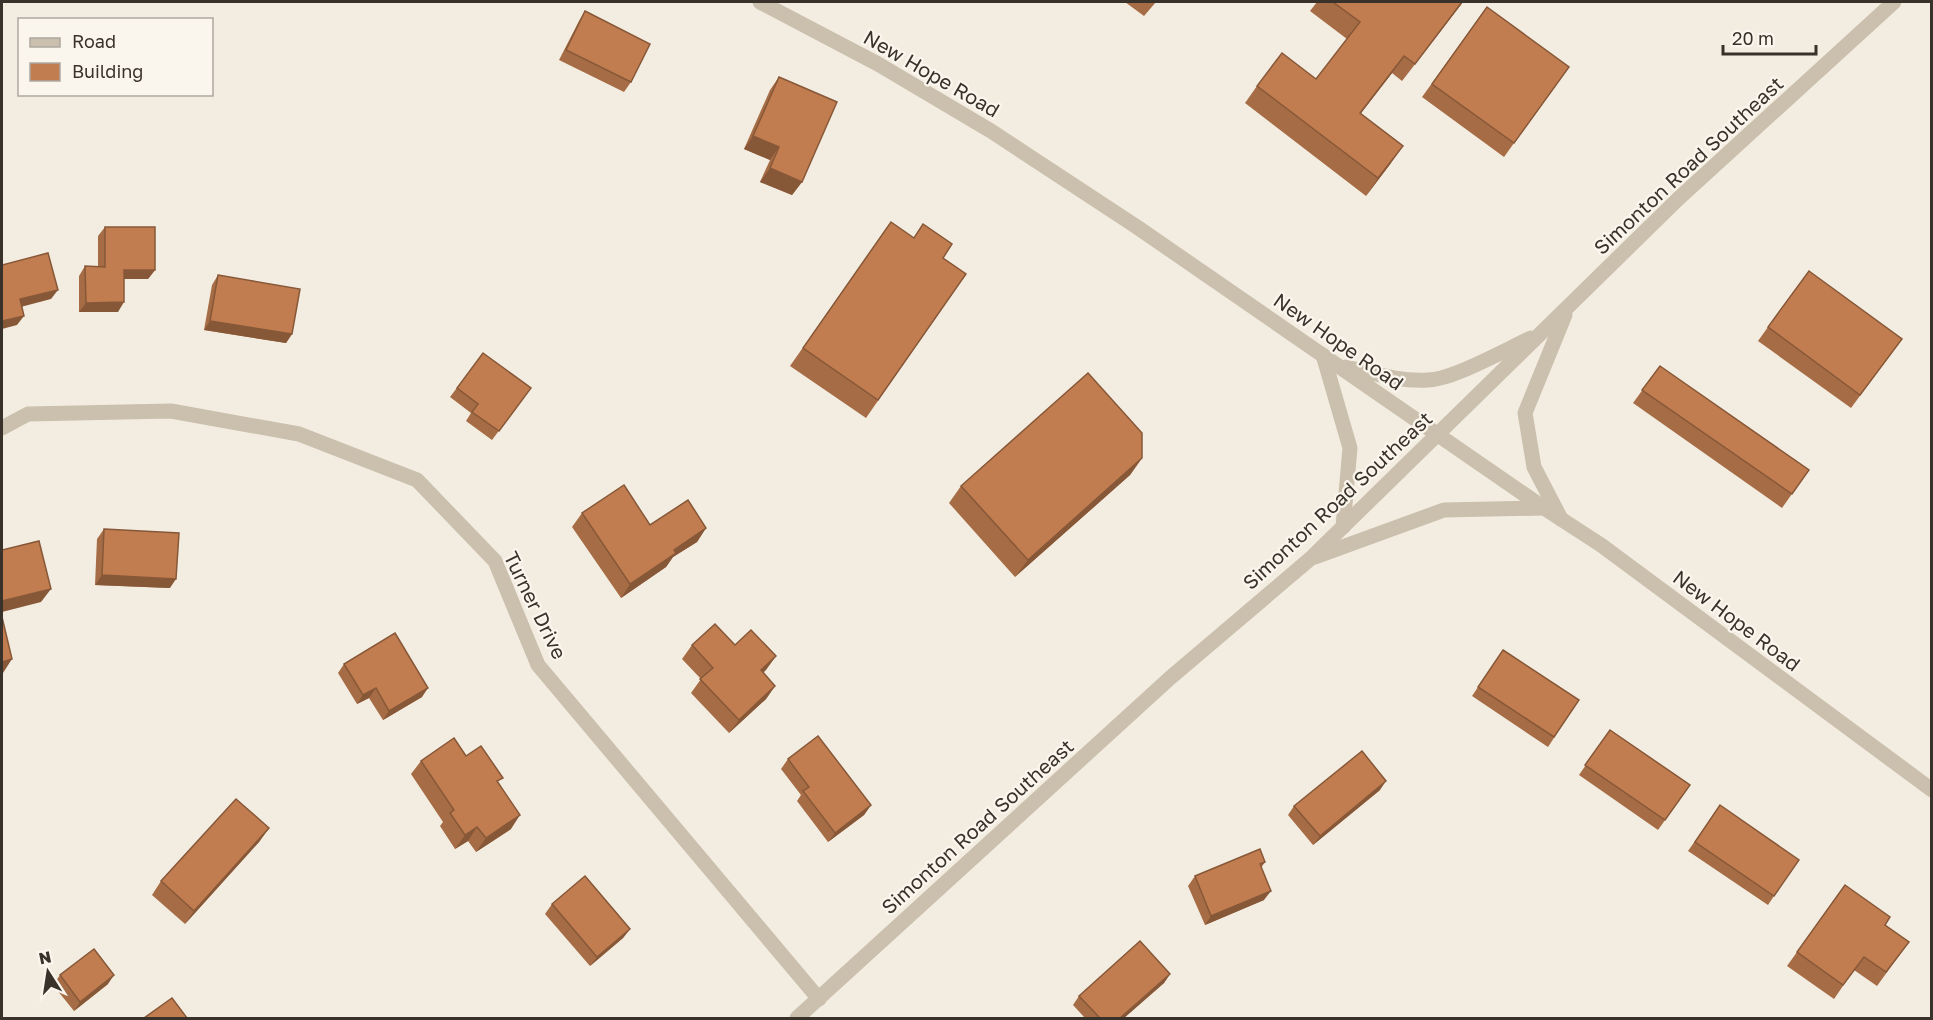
<svg xmlns="http://www.w3.org/2000/svg" width="1933" height="1020" viewBox="0 0 1933 1020" font-family="'Golos Text',sans-serif">
<style>
.lines{fill:none;stroke-linecap:round;stroke-linejoin:round}
.minor{stroke:#cbbfad;stroke-width:15}
.tertiary{stroke:#cbbfad;stroke-width:15}
.wall{fill:#a66c45}
.shaded-wall{fill:#875838}
.building{fill:#c17d50;stroke:#875838;stroke-width:1.5}
.labels{text-anchor:middle;dominant-baseline:central;stroke-width:4.5;stroke-linejoin:round;paint-order:stroke}
.street-label{font-size:20px;fill:#39322b;stroke:#faf6ee}
</style>
<rect width="100%" height="100%" fill="#f3ede1"/>
<g class="lines">
<!-- minor -->
<path class="minor" d="M 2,428 L 28,414 L 171,411 L 299,434 L 417,480 L 495,561 L 538,665 L 819,999"/>
<!-- tertiary -->
<g class="tertiary">
<path d="M 760,2 L 878,64 L 991,131 L 1137,227 L 1544,508 L 1601,545 L 1932,790"/>
<path d="M 1323,355 L 1350,448 L 1343,527"/>
<path d="M 1346,367 C 1373,373 1400,382 1428,380 C 1454,379 1505,350 1531,338"/>
<path d="M 1561,519 L 1534,467 L 1525,413 L 1565,315"/>
<path d="M 1315,557 L 1444,510 L 1544,508"/>
<path d="M 797,1018 L 1170,678 L 1310,559 L 1678,199 L 1894,2"/>
</g>
</g>
<!-- wall -->
<g class="wall">
<path d="M 1125,2 L 1156,2 L 1144,16 Z"/>
<path d="M 1317,2 L 1463,2 L 1402,81 L 1392,73 L 1361,113 L 1391,163 L 1366,196 L 1245,103 L 1257,86 L 1316,79 L 1347,39 L 1310,11 Z"/>
<path d="M 1487,7 L 1569,67 L 1504,157 L 1422,97 Z"/>
<path d="M 585,11 L 631,82 L 624,92 L 559,60 L 579,21 Z"/>
<path d="M 779,77 L 802,182 L 792,195 L 760,182 L 770,160 L 744,149 L 770,90 Z"/>
<path d="M 891,222 L 966,274 L 866,418 L 790,366 Z"/>
<path d="M 105,227 L 155,270 L 148,279 L 124,279 L 118,312 L 79,312 L 79,276 L 85,266 L 98,267 L 98,236 Z"/>
<path d="M 218,275 L 292,334 L 286,343 L 204,330 L 212,285 Z"/>
<path d="M 1768,327 L 1902,339 L 1851,408 L 1758,341 Z"/>
<path d="M 483,353 L 531,388 L 492,440 L 466,421 L 471,413 L 450,397 Z"/>
<path d="M 1660,366 L 1809,470 L 1782,508 L 1633,403 Z"/>
<path d="M 1142,458 L 1130,475 L 1015,577 L 949,503 L 961,486 Z"/>
<path d="M 582,513 L 650,525 L 706,528 L 697,542 L 673,557 L 666,567 L 621,598 L 572,527 Z"/>
<path d="M 104,529 L 170,588 L 95,585 L 97,539 Z"/>
<path d="M 692,645 L 735,645 L 776,656 L 763,673 L 775,686 L 766,699 L 729,733 L 691,693 L 701,679 L 682,659 Z"/>
<path d="M 1503,650 L 1579,700 L 1548,747 L 1472,696 Z"/>
<path d="M 344,664 L 422,697 L 383,720 L 369,698 L 357,704 L 338,673 Z"/>
<path d="M 1610,730 L 1690,785 L 1658,830 L 1579,775 Z"/>
<path d="M 466,756 L 499,783 L 511,829 L 476,852 L 468,841 L 455,849 L 440,826 L 443,822 L 411,774 L 421,761 Z"/>
<path d="M 788,759 L 871,805 L 864,815 L 828,842 L 797,801 L 801,795 L 781,769 Z"/>
<path d="M 1380,790 L 1313,845 L 1288,815 L 1294,806 Z"/>
<path d="M 1720,805 L 1774,896 L 1768,905 L 1688,851 Z"/>
<path d="M 269,828 L 259,842 L 185,924 L 152,895 L 161,881 Z"/>
<path d="M 1265,862 L 1261,868 L 1264,900 L 1205,925 L 1188,886 L 1195,876 Z"/>
<path d="M 1845,885 L 1885,925 L 1909,942 L 1877,986 L 1854,970 L 1834,999 L 1787,966 Z"/>
<path d="M 552,904 L 630,929 L 623,938 L 590,966 L 545,914 Z"/>
<path d="M 1170,974 L 1164,983 L 1124,1018 L 1085,1018 L 1073,1005 L 1079,996 Z"/>
<path d="M 60,975 L 108,984 L 74,1011 L 53,985 Z"/>
</g>
<!-- shaded-wall -->
<g class="shaded-wall">
<path d="M 1462,2 L 1463,2 L 1402,81 L 1415,64 Z"/>
<path d="M 1404,56 L 1392,73 L 1348,130 L 1360,113 Z"/>
<path d="M 753,136 L 779,147 L 770,160 L 744,149 Z"/>
<path d="M 1403,146 L 1391,163 L 1366,196 L 1378,178 Z"/>
<path d="M 770,168 L 802,182 L 792,195 L 760,182 Z"/>
<path d="M 124,270 L 155,270 L 148,279 L 117,279 Z"/>
<path d="M 58,290 L 51,299 L 13,309 L 20,299 Z"/>
<path d="M 124,302 L 118,312 L 79,312 L 86,303 Z"/>
<path d="M 24,316 L 17,325 L 2,329 L 2,321 Z"/>
<path d="M 210,321 L 292,334 L 286,343 L 204,330 Z"/>
<path d="M 1142,458 L 1130,475 L 1015,577 L 1028,560 Z"/>
<path d="M 706,528 L 697,542 L 673,557 L 666,567 L 621,598 L 630,584 L 674,550 Z"/>
<path d="M 102,575 L 176,579 L 170,588 L 95,585 Z"/>
<path d="M 51,589 L 41,602 L 2,612 L 2,601 Z"/>
<path d="M 776,656 L 766,670 L 751,684 L 761,670 Z"/>
<path d="M 12,659 L 3,673 L 2,673 L 2,662 Z"/>
<path d="M 775,686 L 766,699 L 729,733 L 739,720 Z"/>
<path d="M 376,688 L 369,698 L 357,704 L 363,695 Z"/>
<path d="M 428,688 L 422,697 L 383,720 L 389,711 Z"/>
<path d="M 1386,781 L 1380,790 L 1313,845 L 1320,836 Z"/>
<path d="M 871,805 L 864,815 L 828,842 L 835,833 Z"/>
<path d="M 520,815 L 511,829 L 476,852 L 486,838 Z"/>
<path d="M 477,827 L 468,841 L 455,849 L 465,835 Z"/>
<path d="M 269,828 L 259,842 L 185,924 L 194,911 Z"/>
<path d="M 1271,891 L 1264,900 L 1205,925 L 1211,916 Z"/>
<path d="M 630,929 L 623,938 L 590,966 L 597,957 Z"/>
<path d="M 1170,974 L 1164,983 L 1124,1018 L 1120,1018 Z"/>
<path d="M 114,975 L 108,984 L 74,1011 L 80,1002 Z"/>
</g>
<!-- building -->
<g class="building">
<path d="M 1333,2 L 1462,2 L 1415,64 L 1404,56 L 1360,113 L 1403,146 L 1378,178 L 1257,86 L 1282,53 L 1316,79 L 1360,22 Z"/>
<path d="M 1487,7 L 1569,67 L 1514,143 L 1432,84 Z"/>
<path d="M 585,11 L 650,44 L 631,82 L 566,50 Z"/>
<path d="M 779,77 L 837,102 L 802,182 L 770,168 L 779,147 L 753,136 Z"/>
<path d="M 891,222 L 914,238 L 923,224 L 952,244 L 943,258 L 966,274 L 878,400 L 803,348 Z"/>
<path d="M 105,227 L 155,227 L 155,270 L 124,270 L 124,302 L 86,303 L 85,266 L 105,267 Z"/>
<path d="M 48,253 L 58,290 L 20,299 L 24,316 L 2,321 L 2,265 Z"/>
<path d="M 1809,271 L 1902,339 L 1860,395 L 1768,327 Z"/>
<path d="M 218,275 L 300,289 L 292,334 L 210,321 Z"/>
<path d="M 483,353 L 531,388 L 499,431 L 472,412 L 478,404 L 457,388 Z"/>
<path d="M 1660,366 L 1809,470 L 1792,494 L 1642,390 Z"/>
<path d="M 1088,373 L 1142,433 L 1142,458 L 1028,560 L 961,486 Z"/>
<path d="M 624,485 L 650,525 L 688,500 L 706,528 L 674,550 L 676,553 L 630,584 L 582,513 Z"/>
<path d="M 104,529 L 179,533 L 176,579 L 102,575 Z"/>
<path d="M 39,541 L 51,589 L 2,601 L 2,550 Z"/>
<path d="M 2,617 L 12,659 L 2,662 Z"/>
<path d="M 715,624 L 735,645 L 751,630 L 776,656 L 761,670 L 775,686 L 739,720 L 700,679 L 713,668 L 692,645 Z"/>
<path d="M 395,633 L 428,688 L 389,711 L 376,688 L 363,695 L 344,664 Z"/>
<path d="M 1503,650 L 1579,700 L 1554,737 L 1478,687 Z"/>
<path d="M 1610,730 L 1690,785 L 1665,820 L 1585,765 Z"/>
<path d="M 818,736 L 871,805 L 835,833 L 803,791 L 809,787 L 788,759 Z"/>
<path d="M 454,738 L 466,756 L 481,746 L 503,778 L 497,781 L 520,815 L 486,838 L 477,827 L 465,835 L 450,813 L 454,810 L 421,761 Z"/>
<path d="M 1362,751 L 1386,781 L 1320,836 L 1294,806 Z"/>
<path d="M 236,799 L 269,828 L 194,911 L 161,881 Z"/>
<path d="M 1720,805 L 1799,860 L 1774,896 L 1695,842 Z"/>
<path d="M 1260,849 L 1265,862 L 1260,864 L 1271,891 L 1211,916 L 1195,876 Z"/>
<path d="M 585,876 L 630,929 L 597,957 L 552,904 Z"/>
<path d="M 1845,885 L 1890,917 L 1885,925 L 1909,942 L 1886,972 L 1864,957 L 1843,985 L 1797,952 Z"/>
<path d="M 1140,941 L 1170,974 L 1120,1018 L 1100,1018 L 1079,996 Z"/>
<path d="M 94,949 L 114,975 L 80,1002 L 60,975 Z"/>
<path d="M 172,998 L 187,1018 L 144,1018 Z"/>
</g>
<g class="labels">
<!-- street labels -->
<g class="street-label">
<text transform="translate(932 73) rotate(30)">New Hope Road</text>
<text transform="translate(1688 165) rotate(-43)">Simonton Road Southeast</text>
<text transform="translate(1339 341) rotate(35)">New Hope Road</text>
<text transform="translate(1337 500) rotate(-43)">Simonton Road Southeast</text>
<text transform="translate(536 605) rotate(64)">Turner Drive</text>
<text transform="translate(1737 620) rotate(37)">New Hope Road</text>
<text transform="translate(977 826) rotate(-42)">Simonton Road Southeast</text>
</g>
</g>
<!-- border -->
<rect width="1933" height="1020" fill="none" stroke="#39322b" stroke-width="6"/>
<!-- legend -->
<rect x="18" y="18" width="195" height="78" fill="#faf6ee" stroke="#ada8a0" stroke-width="1.5"/>
<rect x="30" y="38" width="30" height="9" fill="#cbbfad" stroke="#ada8a0" stroke-width="1.5"/>
<text x="72" y="48" font-size="18" fill="#39322b">Road</text>
<rect x="30" y="63" width="30" height="18" fill="#c17d50" stroke="#ada8a0" stroke-width="1.5"/>
<text x="72" y="78" font-size="18" fill="#39322b">Building</text>
<!-- north arrow -->
<g transform="translate(48 972) rotate(348)" stroke="#faf6ee" stroke-width="4.5" paint-order="stroke">
<path d="M0-4.5L10 22L0 15L-10 22Z" fill="#39322b"/>
<text y="-9" font-size="16" font-weight="bold" text-anchor="middle" fill="#39322b">N</text>
</g>
<!-- scale -->
<path d="M1723 45v9h93v-9" fill="none" stroke="#39322b" stroke-width="3"/>
<text x="1732" y="45" font-size="18" fill="#39322b" stroke="#faf6ee" stroke-width="4.5" paint-order="stroke">20 m</text>
</svg>
